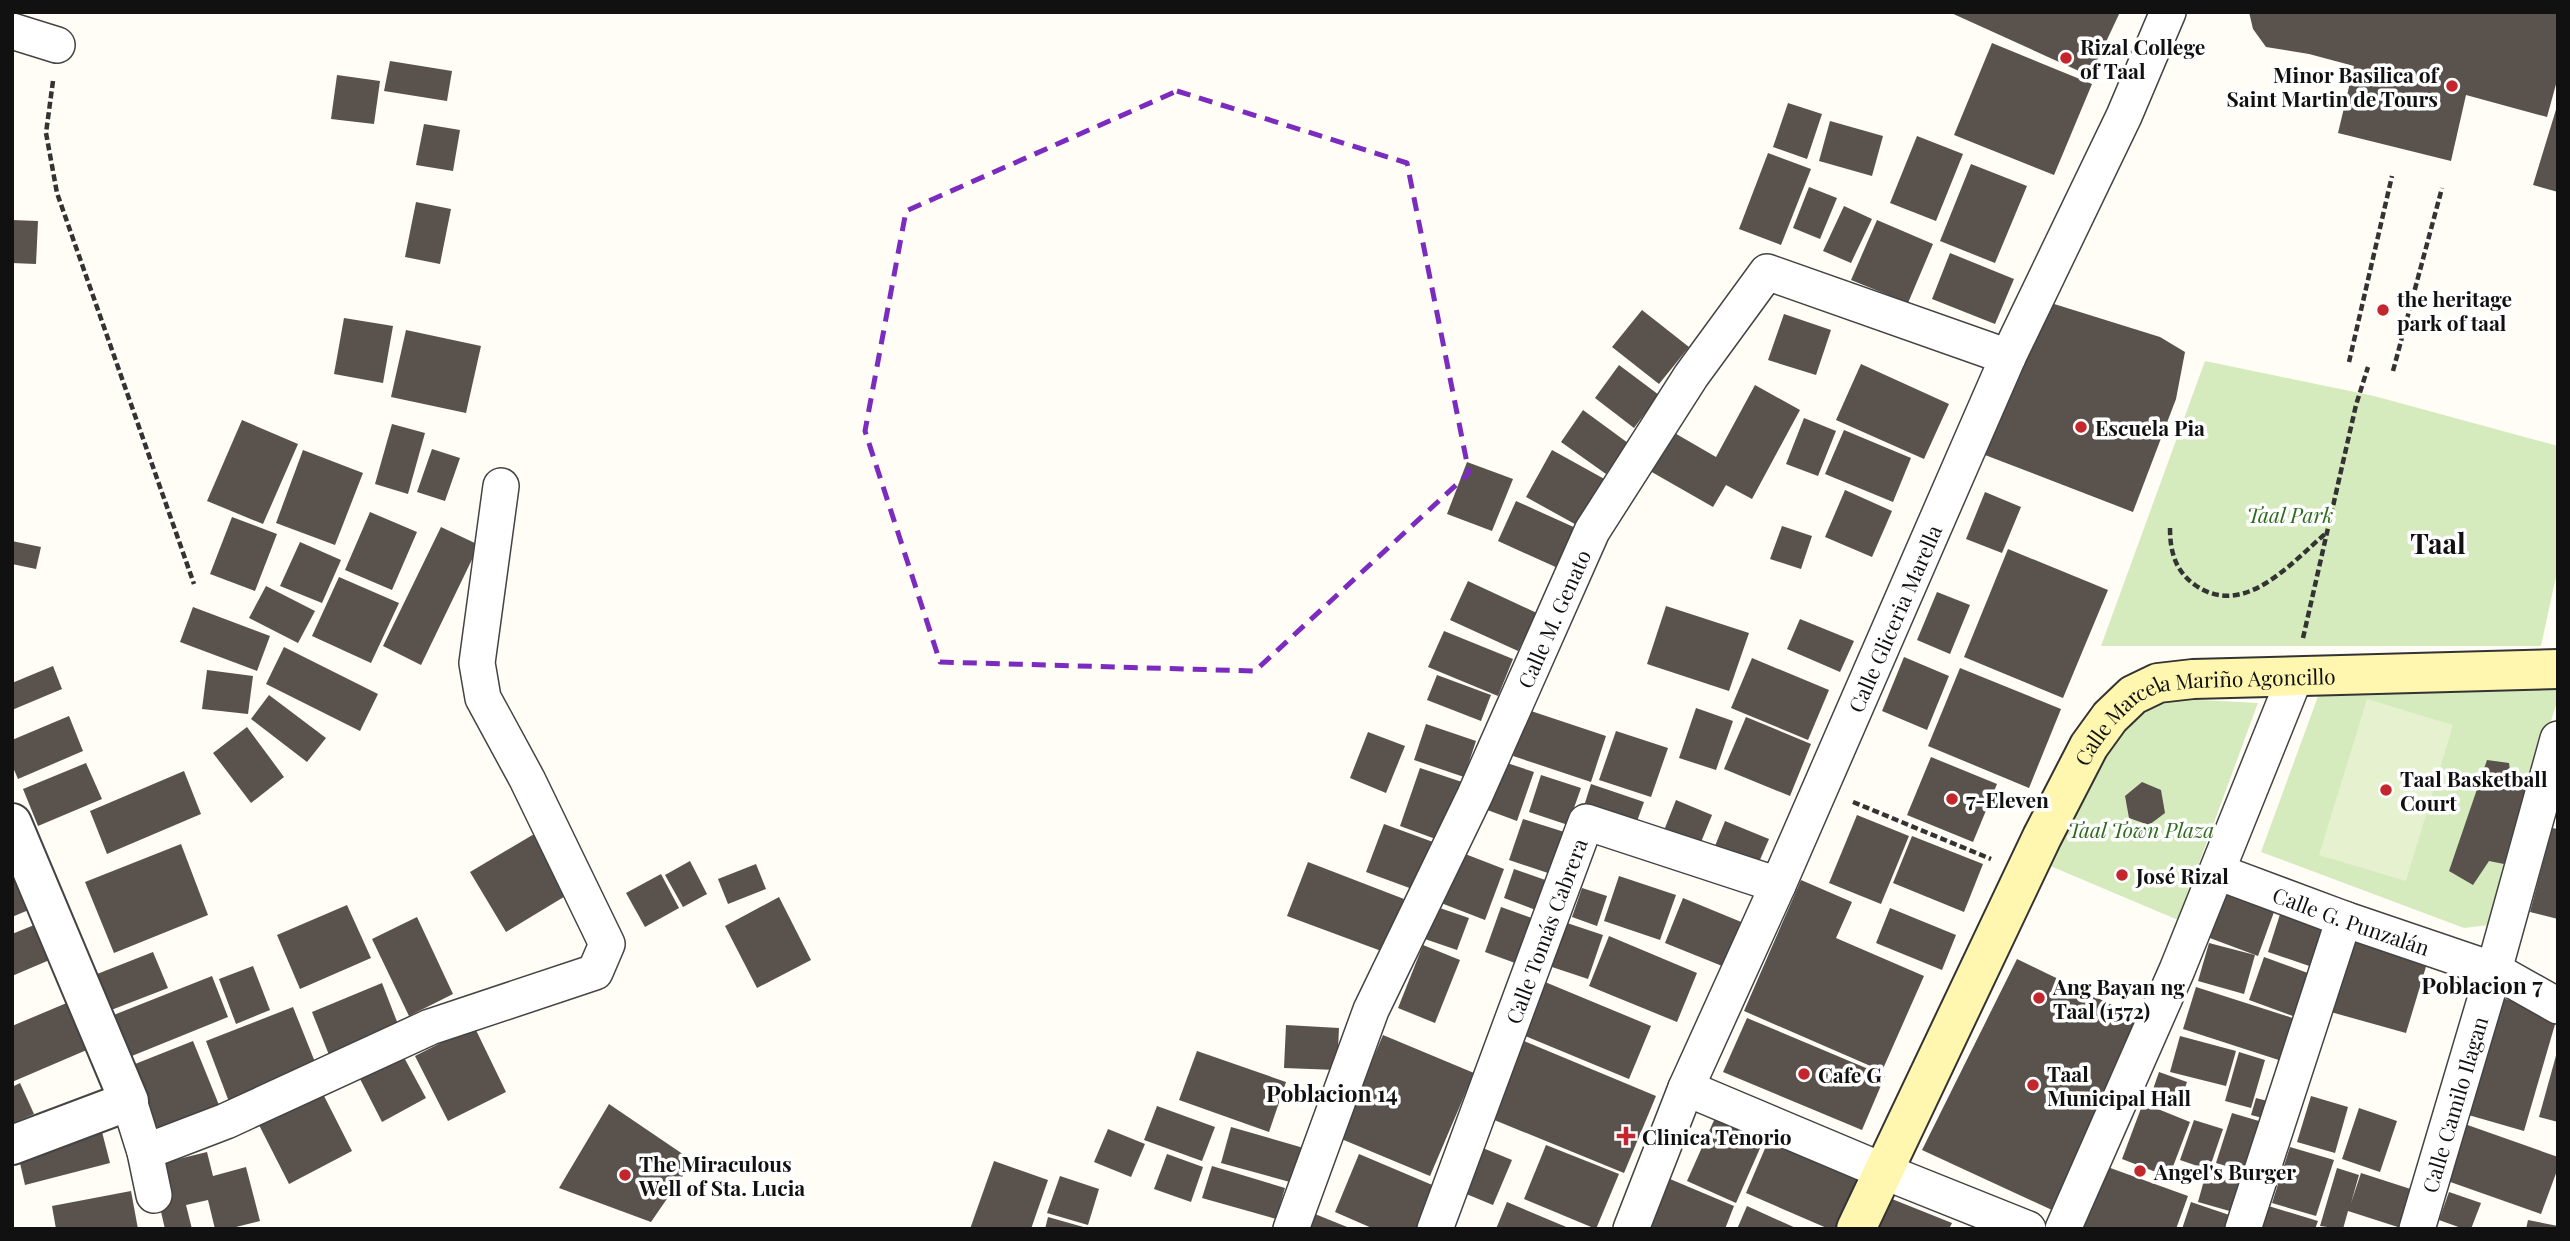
<svg xmlns="http://www.w3.org/2000/svg" width="2570" height="1241" viewBox="0 0 2570 1241" font-family="'Playfair Display',serif">
<style>
.green{fill:#d5ebbd}
.pitch{fill:#e6f2cf}
.building{fill:#5a524d}
.lines{fill:none;stroke-linecap:round;stroke-linejoin:round}
.minor-casing{stroke:#444;stroke-width:38}
.tertiary-casing{stroke:#444;stroke-width:42}
.secondary-casing{stroke:#333;stroke-width:42}
.path{stroke:#333;stroke-width:4.5;stroke-dasharray:7 3.5;stroke-linecap:butt}
.minor{stroke:#fff;stroke-width:35}
.tertiary{stroke:#fff;stroke-width:38}
.secondary{stroke:#fff6b0;stroke-width:38}
.marked{fill:none;stroke:#7b2cbf;stroke-width:5;stroke-dasharray:14 9;stroke-linejoin:round}
.poi-dot{fill:#c4262e;stroke:#fff;stroke-width:2.5}
.labels{text-anchor:middle;dominant-baseline:central;stroke-width:7;stroke-linejoin:round;paint-order:stroke}
.poi-label{font-size:21px;font-weight:bold;fill:#111;stroke:#fff;text-anchor:start}
.park-label{font-size:21px;font-style:italic;fill:#2f6b1f;stroke:#fff}
.street-label{font-size:21px;fill:#111;stroke:#fff}
.neighbourhood-label{font-size:23px;font-weight:bold;fill:#111;stroke:#fff}
.district-label{font-size:28px;font-weight:bold;fill:#111;stroke:#fff}
</style>
<rect width="100%" height="100%" fill="#fffdf5"/>
<!-- green -->
<g class="green">
<path d="M 2205,361 L 2374,396 L 2558,446 L 2558,567 L 2541,646 L 2101,646 Z"/>
<path d="M 2558,684 L 2558,698 L 2489,925 L 2464,928 L 2261,852 L 2320,691 Z"/>
<path d="M 2180,699 L 2258,703 L 2178,920 L 2048,865 C 2074,813 2104,732 2158,705 C 2165,701 2173,701 2180,699 Z"/>
</g>
<!-- pitch -->
<path class="pitch" d="M 2367,699 L 2453,725 L 2406,881 L 2319,855 Z"/>
<!-- building -->
<g class="building">
<path d="M 1949,12 L 2120,12 L 2090,76 Z"/>
<path d="M 2249,12 L 2558,12 L 2558,77 L 2547,117 L 2466,95 L 2451,161 L 2338,133 L 2354,66 L 2309,54 L 2266,47 L 2253,29 Z"/>
<path d="M 1992,43 L 2092,84 L 2054,175 L 1954,135 Z"/>
<path d="M 390,61 L 452,71 L 447,101 L 384,91 Z"/>
<path d="M 337,75 L 380,81 L 374,124 L 331,119 Z"/>
<path d="M 1788,103 L 1822,114 L 1807,159 L 1773,147 Z"/>
<path d="M 2558,103 L 2558,192 L 2533,185 Z"/>
<path d="M 1830,121 L 1883,136 L 1872,176 L 1819,161 Z"/>
<path d="M 424,124 L 460,130 L 453,171 L 416,165 Z"/>
<path d="M 1917,136 L 1963,154 L 1936,221 L 1890,203 Z"/>
<path d="M 1768,153 L 1811,169 L 1781,245 L 1739,229 Z"/>
<path d="M 1971,164 L 2027,186 L 1995,263 L 1940,241 Z"/>
<path d="M 1809,187 L 1837,198 L 1820,239 L 1793,228 Z"/>
<path d="M 416,202 L 451,209 L 440,264 L 405,257 Z"/>
<path d="M 1844,206 L 1872,219 L 1851,263 L 1823,251 Z"/>
<path d="M 12,220 L 38,221 L 36,264 L 12,263 Z"/>
<path d="M 1877,220 L 1933,244 L 1908,303 L 1851,280 Z"/>
<path d="M 1950,253 L 2014,279 L 1995,324 L 1932,299 Z"/>
<path d="M 2051,303 L 2160,337 L 2185,352 L 2176,399 L 2133,512 L 1985,455 Z"/>
<path d="M 1642,310 L 1689,347 L 1659,384 L 1612,347 Z"/>
<path d="M 1784,314 L 1831,330 L 1816,375 L 1768,360 Z"/>
<path d="M 344,318 L 393,326 L 383,383 L 334,374 Z"/>
<path d="M 406,330 L 481,346 L 466,413 L 391,397 Z"/>
<path d="M 1861,364 L 1949,404 L 1924,459 L 1836,420 Z"/>
<path d="M 1619,365 L 1659,395 L 1634,428 L 1595,398 Z"/>
<path d="M 1755,385 L 1800,410 L 1752,499 L 1726,485 L 1713,507 L 1643,467 L 1666,428 L 1716,457 Z"/>
<path d="M 1583,410 L 1628,443 L 1606,474 L 1561,442 Z"/>
<path d="M 1804,418 L 1836,431 L 1818,476 L 1786,464 Z"/>
<path d="M 242,420 L 298,444 L 263,524 L 207,501 Z"/>
<path d="M 392,424 L 425,433 L 408,494 L 375,484 Z"/>
<path d="M 1844,430 L 1911,458 L 1893,502 L 1825,474 Z"/>
<path d="M 432,449 L 460,458 L 445,501 L 417,492 Z"/>
<path d="M 303,450 L 363,473 L 335,545 L 276,523 Z"/>
<path d="M 1552,450 L 1608,481 L 1582,528 L 1526,497 Z"/>
<path d="M 1467,462 L 1513,479 L 1492,531 L 1447,514 Z"/>
<path d="M 1845,490 L 1892,511 L 1872,557 L 1825,537 Z"/>
<path d="M 1985,492 L 2021,507 L 2002,553 L 1966,539 Z"/>
<path d="M 1516,501 L 1578,529 L 1560,569 L 1498,541 Z"/>
<path d="M 370,512 L 417,532 L 392,590 L 345,570 Z"/>
<path d="M 232,517 L 277,534 L 255,591 L 210,574 Z"/>
<path d="M 1782,526 L 1812,536 L 1801,569 L 1770,559 Z"/>
<path d="M 441,527 L 479,545 L 421,665 L 383,646 Z"/>
<path d="M 12,541 L 41,547 L 36,569 L 12,564 Z"/>
<path d="M 300,542 L 341,560 L 322,603 L 280,586 Z"/>
<path d="M 2008,549 L 2108,590 L 2063,698 L 1964,657 Z"/>
<path d="M 339,577 L 399,603 L 371,663 L 312,636 Z"/>
<path d="M 1468,581 L 1537,613 L 1518,651 L 1450,620 Z"/>
<path d="M 266,586 L 315,611 L 298,643 L 249,618 Z"/>
<path d="M 1937,592 L 1970,605 L 1950,654 L 1917,640 Z"/>
<path d="M 1666,606 L 1749,633 L 1729,691 L 1647,664 Z"/>
<path d="M 193,607 L 270,636 L 257,671 L 180,642 Z"/>
<path d="M 1800,619 L 1854,641 L 1840,672 L 1787,649 Z"/>
<path d="M 1444,631 L 1513,659 L 1498,696 L 1428,667 Z"/>
<path d="M 284,647 L 378,694 L 360,731 L 266,684 Z"/>
<path d="M 1904,657 L 1949,676 L 1927,730 L 1882,711 Z"/>
<path d="M 1752,658 L 1829,690 L 1808,740 L 1731,708 Z"/>
<path d="M 53,666 L 62,689 L 12,710 L 12,683 Z"/>
<path d="M 1960,668 L 2061,709 L 2029,788 L 1928,746 Z"/>
<path d="M 207,670 L 253,676 L 248,714 L 202,709 Z"/>
<path d="M 1437,675 L 1491,695 L 1481,721 L 1427,700 Z"/>
<path d="M 269,695 L 326,738 L 307,762 L 251,719 Z"/>
<path d="M 1696,708 L 1733,721 L 1716,770 L 1679,758 Z"/>
<path d="M 1528,710 L 1606,736 L 1591,782 L 1513,756 Z"/>
<path d="M 69,716 L 83,751 L 18,779 L 12,765 L 12,740 Z"/>
<path d="M 1746,717 L 1811,744 L 1790,796 L 1724,769 Z"/>
<path d="M 1426,724 L 1476,741 L 1464,777 L 1414,760 Z"/>
<path d="M 247,727 L 284,777 L 251,803 L 213,753 Z"/>
<path d="M 1616,731 L 1668,748 L 1651,797 L 1599,780 Z"/>
<path d="M 1368,732 L 1405,746 L 1386,793 L 1350,778 Z"/>
<path d="M 1931,757 L 1997,784 L 1973,842 L 1907,815 Z"/>
<path d="M 1498,760 L 1534,772 L 1517,821 L 1482,808 Z"/>
<path d="M 2487,760 L 2509,763 L 2512,784 L 2526,788 L 2504,864 L 2489,861 L 2473,885 L 2449,871 Z"/>
<path d="M 86,763 L 102,799 L 38,826 L 23,789 Z"/>
<path d="M 1420,768 L 1462,782 L 1441,841 L 1400,826 Z"/>
<path d="M 184,771 L 201,814 L 107,854 L 90,811 Z"/>
<path d="M 1541,775 L 1581,788 L 1568,825 L 1529,812 Z"/>
<path d="M 2142,782 L 2161,790 L 2165,813 L 2149,825 L 2129,818 L 2125,796 Z"/>
<path d="M 1591,784 L 1644,802 L 1636,824 L 1584,806 Z"/>
<path d="M 1676,800 L 1712,815 L 1699,847 L 1663,833 Z"/>
<path d="M 1857,815 L 1909,836 L 1881,904 L 1829,883 Z"/>
<path d="M 1523,819 L 1577,836 L 1563,878 L 1509,860 Z"/>
<path d="M 1725,821 L 1769,839 L 1756,869 L 1713,851 Z"/>
<path d="M 1384,824 L 1433,842 L 1415,890 L 1366,872 Z"/>
<path d="M 2552,828 L 2558,829 L 2558,919 L 2530,912 Z"/>
<path d="M 541,830 L 577,889 L 506,932 L 470,872 Z"/>
<path d="M 1912,836 L 1983,864 L 1964,912 L 1893,883 Z"/>
<path d="M 181,844 L 208,915 L 114,953 L 85,882 Z"/>
<path d="M 1460,852 L 1504,869 L 1485,920 L 1441,903 Z"/>
<path d="M 12,853 L 31,909 L 12,917 Z"/>
<path d="M 690,861 L 707,894 L 683,907 L 665,875 Z"/>
<path d="M 1308,862 L 1404,899 L 1384,952 L 1287,916 Z"/>
<path d="M 756,864 L 766,889 L 728,904 L 718,879 Z"/>
<path d="M 1514,869 L 1551,882 L 1541,912 L 1504,898 Z"/>
<path d="M 661,874 L 679,908 L 645,927 L 626,893 Z"/>
<path d="M 1619,876 L 1676,895 L 1660,940 L 1604,921 Z"/>
<path d="M 1801,880 L 1852,902 L 1836,938 L 1924,976 L 1882,1071 L 1744,1011 Z"/>
<path d="M 2227,883 L 2278,901 L 2258,956 L 2207,937 Z"/>
<path d="M 1582,888 L 1607,896 L 1597,926 L 1572,917 Z"/>
<path d="M 779,897 L 811,960 L 757,988 L 725,926 Z"/>
<path d="M 1683,898 L 1751,926 L 1732,970 L 1665,943 Z"/>
<path d="M 347,905 L 371,958 L 300,989 L 277,935 Z"/>
<path d="M 1434,906 L 1469,918 L 1457,950 L 1422,938 Z"/>
<path d="M 1501,907 L 1543,922 L 1526,967 L 1485,952 Z"/>
<path d="M 1890,908 L 1956,935 L 1942,970 L 1876,943 Z"/>
<path d="M 2282,908 L 2332,925 L 2318,969 L 2268,952 Z"/>
<path d="M 417,917 L 453,994 L 409,1016 L 372,939 Z"/>
<path d="M 44,921 L 59,956 L 12,976 L 12,934 Z"/>
<path d="M 1564,922 L 1603,935 L 1588,979 L 1549,966 Z"/>
<path d="M 1609,936 L 1697,973 L 1677,1022 L 1589,986 Z"/>
<path d="M 2341,936 L 2428,960 L 2406,1033 L 2320,1009 Z"/>
<path d="M 2209,943 L 2255,955 L 2244,994 L 2198,981 Z"/>
<path d="M 1423,945 L 1460,960 L 1435,1023 L 1398,1008 Z"/>
<path d="M 153,952 L 168,988 L 106,1012 L 92,976 Z"/>
<path d="M 2264,957 L 2316,976 L 2301,1019 L 2249,1000 Z"/>
<path d="M 2017,959 L 2141,1019 L 2052,1210 L 1922,1150 Z"/>
<path d="M 253,966 L 270,1010 L 236,1024 L 219,979 Z"/>
<path d="M 212,976 L 228,1017 L 117,1062 L 101,1020 Z"/>
<path d="M 1545,982 L 1651,1026 L 1629,1079 L 1523,1035 Z"/>
<path d="M 382,983 L 401,1032 L 331,1060 L 312,1012 Z"/>
<path d="M 2196,987 L 2302,1021 L 2288,1063 L 2183,1029 Z"/>
<path d="M 2492,995 L 2558,1014 L 2524,1131 L 2458,1112 Z"/>
<path d="M 69,1002 L 89,1049 L 12,1082 L 12,1026 Z"/>
<path d="M 293,1007 L 319,1072 L 231,1107 L 206,1041 Z"/>
<path d="M 1747,1018 L 1885,1076 L 1862,1130 L 1723,1072 Z"/>
<path d="M 1286,1025 L 1339,1028 L 1337,1070 L 1284,1068 Z"/>
<path d="M 474,1026 L 506,1092 L 448,1121 L 415,1056 Z"/>
<path d="M 1383,1035 L 1474,1073 L 1430,1176 L 1339,1138 Z"/>
<path d="M 2180,1036 L 2236,1051 L 2226,1086 L 2170,1072 Z"/>
<path d="M 1519,1039 L 1656,1096 L 1624,1173 L 1487,1117 Z"/>
<path d="M 193,1041 L 219,1105 L 155,1130 L 130,1066 Z"/>
<path d="M 400,1050 L 426,1098 L 382,1122 L 357,1073 Z"/>
<path d="M 1197,1051 L 1286,1082 L 1269,1132 L 1179,1100 Z"/>
<path d="M 2239,1052 L 2265,1060 L 2251,1108 L 2225,1101 Z"/>
<path d="M 2557,1052 L 2558,1052 L 2558,1122 L 2539,1117 Z"/>
<path d="M 2159,1072 L 2187,1082 L 2179,1105 L 2151,1095 Z"/>
<path d="M 20,1083 L 34,1114 L 12,1123 L 12,1087 Z"/>
<path d="M 321,1090 L 352,1151 L 289,1184 L 258,1123 Z"/>
<path d="M 2311,1096 L 2348,1107 L 2335,1153 L 2297,1142 Z"/>
<path d="M 2256,1098 L 2279,1104 L 2274,1121 L 2251,1115 Z"/>
<path d="M 2143,1103 L 2190,1122 L 2169,1177 L 2122,1159 Z"/>
<path d="M 609,1104 L 693,1161 L 651,1222 L 559,1188 Z"/>
<path d="M 1157,1106 L 1215,1127 L 1202,1161 L 1144,1140 Z"/>
<path d="M 2359,1108 L 2397,1121 L 2380,1172 L 2342,1159 Z"/>
<path d="M 1719,1109 L 1768,1130 L 1736,1203 L 1687,1181 Z"/>
<path d="M 2232,1113 L 2269,1124 L 2253,1174 L 2216,1163 Z"/>
<path d="M 2194,1120 L 2223,1129 L 2209,1170 L 2180,1160 Z"/>
<path d="M 2459,1122 L 2558,1157 L 2558,1168 L 2541,1214 L 2439,1178 Z"/>
<path d="M 1231,1127 L 1307,1149 L 1297,1184 L 1221,1163 Z"/>
<path d="M 101,1128 L 110,1163 L 25,1185 L 17,1150 Z"/>
<path d="M 1108,1129 L 1145,1144 L 1131,1177 L 1094,1162 Z"/>
<path d="M 1772,1132 L 1862,1171 L 1836,1229 L 1829,1229 L 1746,1193 Z"/>
<path d="M 1546,1145 L 1619,1174 L 1596,1229 L 1524,1199 Z"/>
<path d="M 1478,1146 L 1512,1160 L 1493,1205 L 1459,1191 Z"/>
<path d="M 2290,1147 L 2334,1160 L 2316,1216 L 2272,1203 Z"/>
<path d="M 207,1152 L 213,1176 L 246,1167 L 260,1221 L 228,1229 L 215,1229 L 208,1200 L 186,1205 L 192,1229 L 165,1229 L 158,1199 L 162,1163 Z"/>
<path d="M 1167,1154 L 1203,1167 L 1191,1202 L 1154,1189 Z"/>
<path d="M 1359,1154 L 1437,1187 L 1419,1229 L 1374,1229 L 1335,1212 Z"/>
<path d="M 994,1161 L 1048,1180 L 1031,1229 L 970,1229 Z"/>
<path d="M 2102,1165 L 2188,1196 L 2176,1229 L 2080,1227 Z"/>
<path d="M 1212,1166 L 1285,1188 L 1276,1219 L 1202,1198 Z"/>
<path d="M 2337,1168 L 2359,1175 L 2351,1203 L 2361,1173 L 2423,1193 L 2404,1229 L 2348,1211 L 2343,1229 L 2320,1226 Z"/>
<path d="M 2206,1173 L 2248,1185 L 2240,1214 L 2198,1202 Z"/>
<path d="M 1060,1176 L 1099,1189 L 1088,1225 L 1047,1213 Z"/>
<path d="M 1670,1179 L 1734,1206 L 1725,1229 L 1649,1229 Z"/>
<path d="M 131,1191 L 138,1229 L 56,1229 L 52,1206 Z"/>
<path d="M 2449,1192 L 2481,1203 L 2471,1229 L 2464,1229 L 2439,1220 Z"/>
<path d="M 1887,1197 L 1952,1223 L 1949,1229 L 1874,1229 Z"/>
<path d="M 1507,1202 L 1571,1229 L 1496,1229 Z"/>
<path d="M 2191,1202 L 2241,1219 L 2237,1229 L 2182,1229 Z"/>
<path d="M 2262,1204 L 2318,1221 L 2315,1229 L 2253,1229 Z"/>
<path d="M 1747,1206 L 1798,1229 L 1737,1229 Z"/>
<path d="M 1315,1214 L 1352,1229 L 1308,1229 Z"/>
<path d="M 1048,1217 L 1087,1228 L 1087,1229 L 1045,1229 Z"/>
<path d="M 2528,1220 L 2558,1226 L 2558,1229 L 2526,1229 Z"/>
</g>
<g class="lines">
<defs>
<g id="minor">
<path d="M 12,31 L 57,45"/>
<path id="s1" d="M 2218,872 L 2344,919 L 2494,970 L 2558,1006"/>
<path d="M 1686,1088 L 1883,1171 L 2028,1229"/>
<path d="M 129,1101 L 145,1152 L 154,1195"/>
<path d="M 145,1152 L 226,1121 L 430,1027 L 595,972 L 607,944 L 527,779 L 483,698 L 477,663 L 501,486"/>
<path id="s2" d="M 1291,1229 L 1371,1010 L 1475,795 L 1592,531 L 1691,376 L 1767,272 L 2008,357"/>
<path id="s3" d="M 1435,1229 L 1586,822 L 1778,885"/>
<path id="s4" d="M 1631,1229 L 1686,1088 L 1778,885 L 2008,357 L 2124,116 L 2168,12"/>
<path d="M 2063,1229 L 2177,970 L 2295,677"/>
<path d="M 2243,1229 L 2344,919"/>
<path id="s5" d="M 2417,1229 L 2494,970 L 2558,739"/>
</g>
<path id="tertiary" d="M 12,823 L 129,1101 L 12,1145"/>
<g id="secondary">
<path id="s6" d="M 1856,1229 L 2042,837 L 2089,746 L 2110,717 L 2133,695 L 2158,683 L 2193,679 L 2558,669"/>
</g>
</defs>
<!-- minor casing -->
<use href="#minor" class="minor-casing"/>
<!-- tertiary casing -->
<use href="#tertiary" class="tertiary-casing"/>
<!-- secondary casing -->
<use href="#secondary" class="secondary-casing"/>
<!-- path -->
<g class="path">
<path d="M 53,81 L 46,133 L 57,193 L 194,584"/>
<path d="M 2349,362 L 2392,176"/>
<path d="M 2393,371 L 2442,188"/>
<path d="M 2170,528 C 2170,551 2175,571 2195,585 C 2244,619 2290,564 2325,534"/>
<path d="M 2303,638 L 2356,405 L 2368,367"/>
<path d="M 1853,802 L 1991,859"/>
</g>
<!-- minor -->
<use href="#minor" class="minor"/>
<!-- tertiary -->
<use href="#tertiary" class="tertiary"/>
<!-- secondary -->
<use href="#secondary" class="secondary"/>
</g>
<!-- marked area -->
<path class="marked" d="M 1177,91 L 1407,163 L 1469,473 L 1255,671 L 940,662 L 865,431 L 906,211 Z"/>
<!-- markers -->
<g class="poi-dot">
<circle cx="2066" cy="58" r="7"/>
<circle cx="2452" cy="86" r="7"/>
<circle cx="2383" cy="310" r="7"/>
<circle cx="2081" cy="427" r="7"/>
<circle cx="2386" cy="790" r="7"/>
<circle cx="1952" cy="799" r="7"/>
<circle cx="2122" cy="875" r="7"/>
<circle cx="2039" cy="998" r="7"/>
<circle cx="1804" cy="1074" r="7"/>
<circle cx="2033" cy="1085" r="7"/>
<path d="M1622.5 1125.5h7v7h7v7h-7v7h-7v-7h-7v-7h7z"/>
<circle cx="2140" cy="1171" r="7"/>
<circle cx="625" cy="1175" r="7"/>
</g>
<g class="labels">
<!-- poi labels -->
<g class="poi-label">
<text x="2080" y="46">Rizal College<tspan x="2080" dy="24">of Taal</tspan></text>
<text x="2438" y="74" text-anchor="end">Minor Basilica of<tspan x="2438" dy="24">Saint Martin de Tours</tspan></text>
<text x="2397" y="298">the heritage<tspan x="2397" dy="24">park of taal</tspan></text>
<text x="2095" y="427">Escuela Pia</text>
<text x="2400" y="778">Taal Basketball<tspan x="2400" dy="24">Court</tspan></text>
<text x="1966" y="799">7-Eleven</text>
<text x="2136" y="875">José Rizal</text>
<text x="2053" y="986">Ang Bayan ng<tspan x="2053" dy="24">Taal (1572)</tspan></text>
<text x="2047" y="1073">Taal<tspan x="2047" dy="24">Municipal Hall</tspan></text>
<text x="1818" y="1074">Cafe G</text>
<text x="1642" y="1136">Clinica Tenorio</text>
<text x="639" y="1163">The Miraculous<tspan x="639" dy="24">Well of Sta. Lucia</tspan></text>
<text x="2154" y="1171">Angel's Burger</text>
</g>
<!-- park labels -->
<g class="park-label">
<text x="2290" y="514">Taal Park</text>
<text x="2141" y="829">Taal Town Plaza</text>
</g>
<!-- street labels -->
<g class="street-label">
<text stroke="none"><textPath href="#s4" startOffset="665">Calle Gliceria Marella</textPath></text>
<text stroke="none"><textPath href="#s2" startOffset="665">Calle M. Genato</textPath></text>
<text stroke="none"><textPath href="#s6" startOffset="663">Calle Marcela Mariño Agoncillo</textPath></text>
<text stroke="none"><textPath href="#s1" startOffset="142">Calle G. Punzalán</textPath></text>
<text stroke="none"><textPath href="#s3" startOffset="318">Calle Tomás Cabrera</textPath></text>
<text stroke="none"><textPath href="#s5" startOffset="130">Calle Camilo Ilagan</textPath></text>
</g>
<!-- neighbourhood labels -->
<g class="neighbourhood-label">
<text x="2482" y="984">Poblacion 7</text>
<text x="1332" y="1092">Poblacion 14</text>
</g>
<!-- district labels -->
<g class="district-label">
<text x="2438" y="542">Taal</text>
</g>
</g>
<!-- border -->
<rect width="2570" height="1241" fill="none" stroke="#111111" stroke-width="28"/>
</svg>
